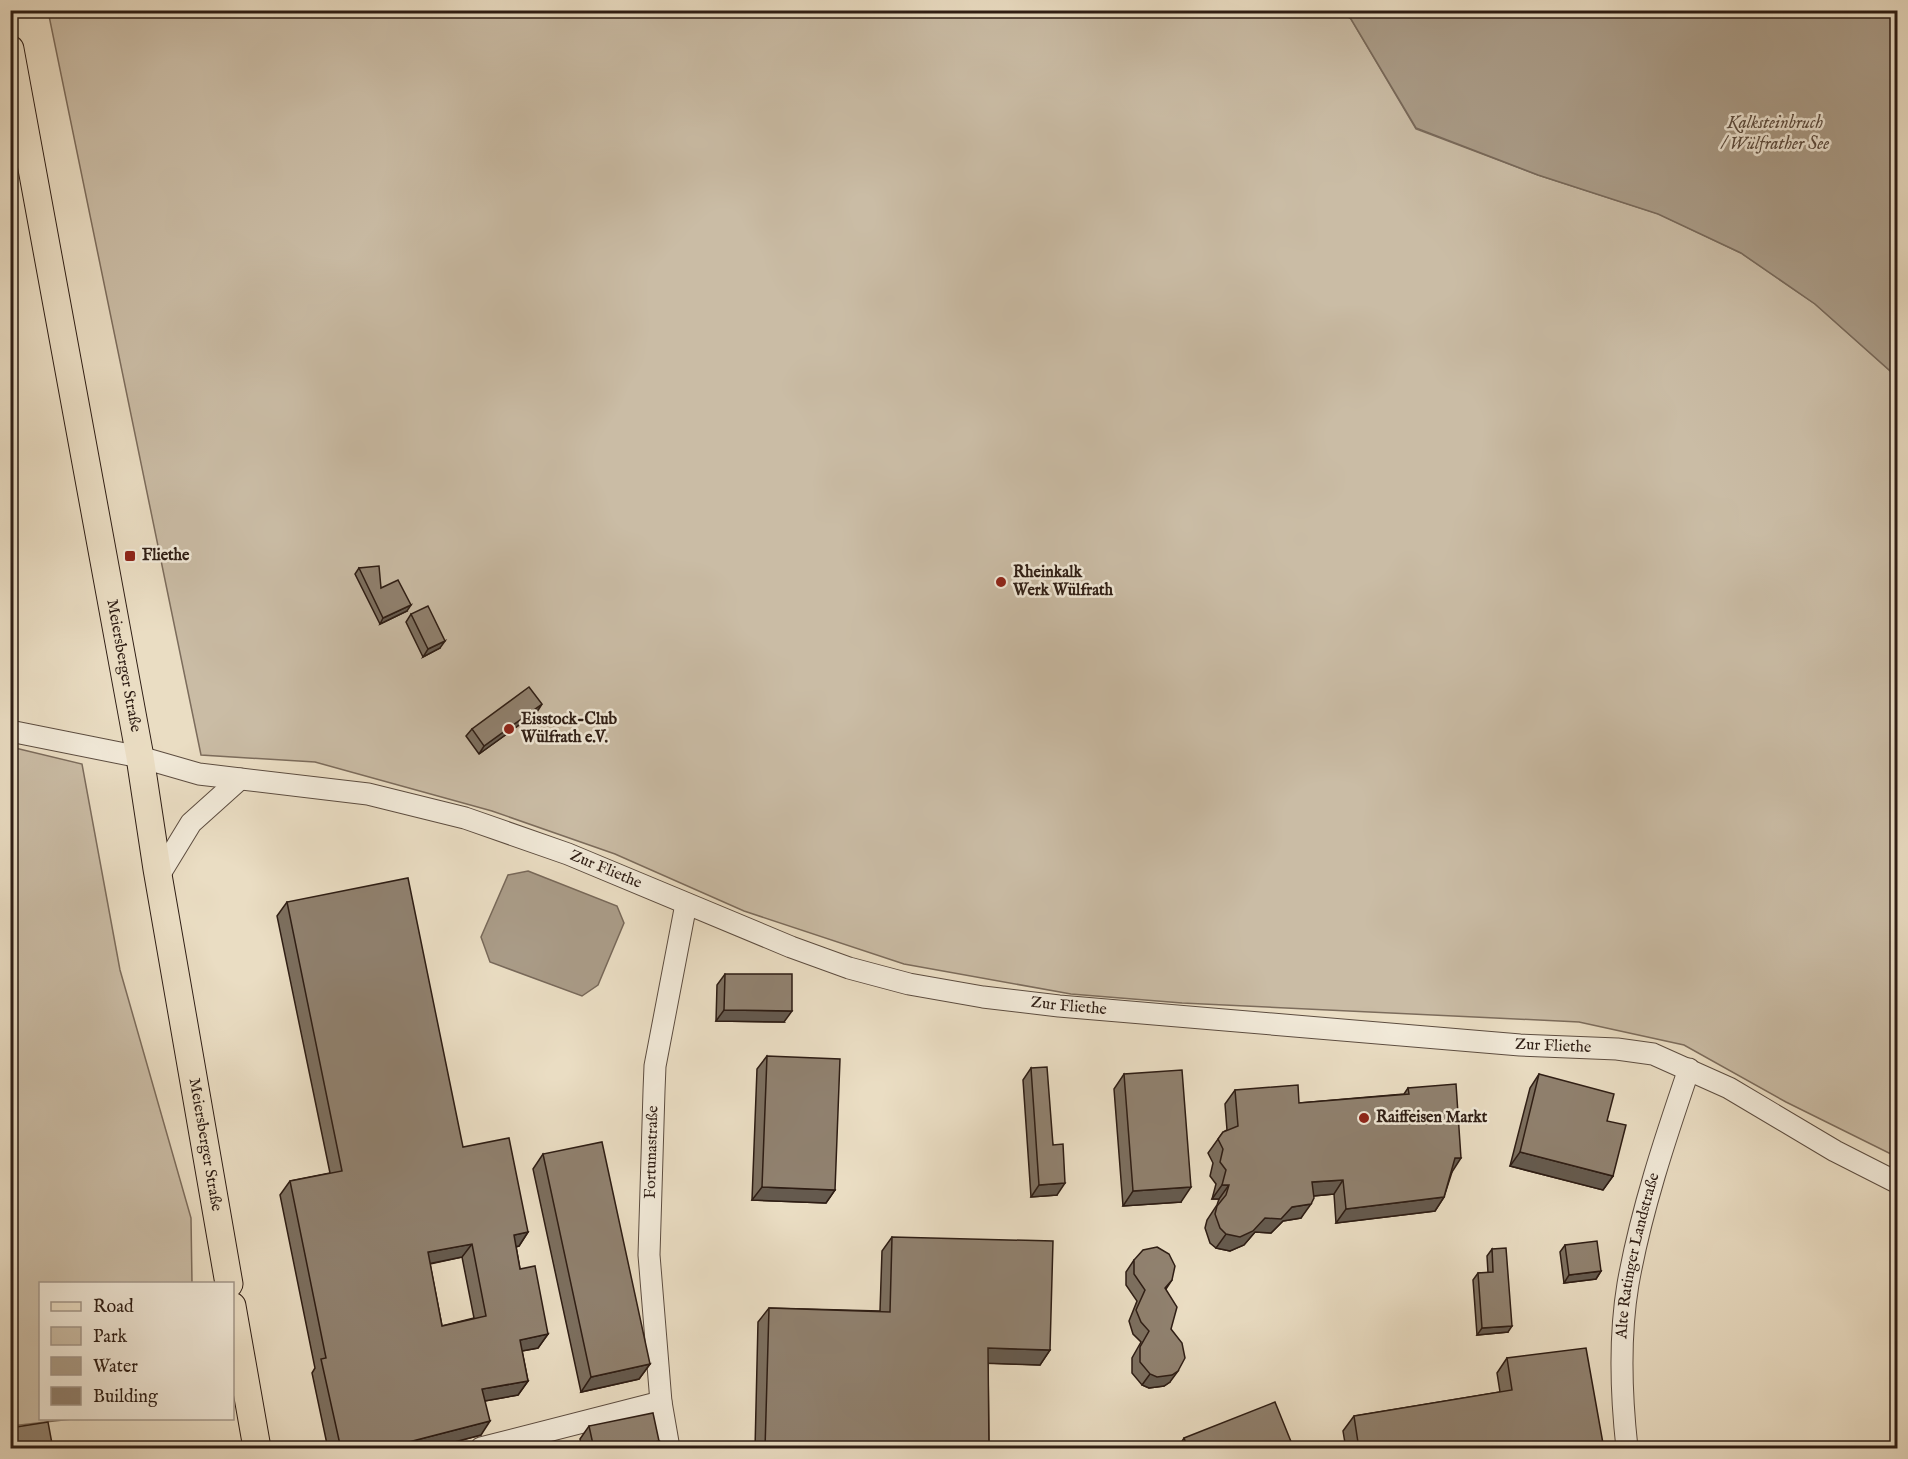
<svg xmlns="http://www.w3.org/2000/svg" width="1908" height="1459" viewBox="0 0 1908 1459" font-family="'IM FELL English',serif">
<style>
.green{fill:#cabca5;stroke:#7c6c5c;stroke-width:1.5}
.water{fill:#aa9c88;stroke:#78695a;stroke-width:1.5}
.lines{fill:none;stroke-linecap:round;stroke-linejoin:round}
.minor-casing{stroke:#5d4d40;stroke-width:23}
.major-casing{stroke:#2e1d14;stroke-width:29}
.minor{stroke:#f1e9d8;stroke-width:21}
.major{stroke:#eaddc3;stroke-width:27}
.wall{fill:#7c6f5f;stroke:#2e1d14;stroke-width:1.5;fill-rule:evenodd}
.shaded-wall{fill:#655a4e;stroke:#2e1d14;stroke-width:1.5}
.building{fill:#90816f;stroke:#2e1d14;stroke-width:1.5;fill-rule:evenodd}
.poi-dot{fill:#8f2418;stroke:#f1e9d8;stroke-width:2}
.labels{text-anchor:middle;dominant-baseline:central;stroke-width:5;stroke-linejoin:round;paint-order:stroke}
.poi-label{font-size:16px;font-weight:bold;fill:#2e1d14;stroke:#f1e9d8;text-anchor:start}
.street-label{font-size:16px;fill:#2e1d14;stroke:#f1e9d8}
.water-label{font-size:18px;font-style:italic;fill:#59493d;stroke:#f1e9d8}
</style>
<rect width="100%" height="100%" fill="#eaddc3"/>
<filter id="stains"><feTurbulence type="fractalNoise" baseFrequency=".00333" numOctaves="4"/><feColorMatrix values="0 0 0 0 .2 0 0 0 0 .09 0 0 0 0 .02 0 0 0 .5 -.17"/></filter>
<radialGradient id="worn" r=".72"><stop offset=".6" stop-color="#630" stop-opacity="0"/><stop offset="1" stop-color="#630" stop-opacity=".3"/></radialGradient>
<!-- green -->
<g class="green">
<path d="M 48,11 L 1340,11 L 1351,19 L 1416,129 L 1538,175 L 1659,214 L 1741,253 L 1815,304 L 1897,377 L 1897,1157 L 1786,1102 L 1684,1045 L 1579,1022 L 1182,1003 L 1071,994 L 904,964 L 744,911 L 615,854 L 492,811 L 315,762 L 201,755 Z"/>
<path d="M 11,747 L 82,764 L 120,970 L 191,1218 L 192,1283 L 40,1284 L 40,1418 L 72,1419 L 11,1426 Z"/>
</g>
<!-- water -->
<g class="water">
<path d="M 1340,11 L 1897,11 L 1897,377 L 1815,304 L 1741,253 L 1658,214 L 1538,175 L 1416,128 L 1351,19 Z"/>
<path d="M 528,871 L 617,906 L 624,923 L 598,985 L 582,996 L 490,962 L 481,937 L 508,875 Z"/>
</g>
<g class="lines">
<defs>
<g id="minor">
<path id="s1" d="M 10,731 L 140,757 L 199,774 L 368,794 L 465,818 L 568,854 L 791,947 L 849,968 L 909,984 L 983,997 L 1059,1006 L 1520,1045 L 1617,1049 L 1653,1054 L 1729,1088 L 1835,1151 L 1898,1183"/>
<path d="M 158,877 L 191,823 L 240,779"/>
<path d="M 481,1448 L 661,1402"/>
<path id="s2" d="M 669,1448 L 661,1402 L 649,1255 L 654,1091 L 655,1066 L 686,904"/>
<path id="s3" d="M 1627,1448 C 1621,1394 1619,1338 1628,1284 C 1641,1211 1665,1139 1689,1069"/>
</g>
<g id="major">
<path id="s4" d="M 10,49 L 140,757 L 157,869 L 229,1284"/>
<path d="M 232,1306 L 257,1448"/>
</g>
</defs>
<!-- minor casing -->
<use href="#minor" class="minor-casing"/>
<!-- major casing -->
<use href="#major" class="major-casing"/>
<!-- minor -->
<use href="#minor" class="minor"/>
<!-- major -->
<use href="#major" class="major"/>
</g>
<!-- wall -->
<g class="wall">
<path d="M 359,568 L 381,588 L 407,611 L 380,624 L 355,574 Z"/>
<path d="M 411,614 L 440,648 L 423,657 L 406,622 Z"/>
<path d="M 537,712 L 479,754 L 466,736 L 472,729 Z"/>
<path d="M 287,902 L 463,1147 L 528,1232 L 519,1246 L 516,1247 L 520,1269 L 548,1334 L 538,1348 L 522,1351 L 528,1381 L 518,1395 L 485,1401 L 481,1435 L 428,1449 L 328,1449 L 312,1373 L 315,1368 L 280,1195 L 290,1181 L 330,1173 L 277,916 ZM 462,1257 L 474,1318 L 442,1326 L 430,1264 Z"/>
<path d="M 725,974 L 784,1022 L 716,1021 L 717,985 Z"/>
<path d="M 767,1056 L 835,1190 L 826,1203 L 752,1200 L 757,1069 Z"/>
<path d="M 1031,1068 L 1053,1145 L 1057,1195 L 1031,1197 L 1023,1080 Z"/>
<path d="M 1124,1074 L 1181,1202 L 1123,1206 L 1114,1089 Z"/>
<path d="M 1539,1074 L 1607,1121 L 1613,1176 L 1603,1190 L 1510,1166 L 1530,1088 Z"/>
<path d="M 1408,1088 L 1452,1172 L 1444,1197 L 1435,1211 L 1336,1223 L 1334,1194 L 1313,1196 L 1301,1218 L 1283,1221 L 1271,1233 L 1255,1232 L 1244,1245 L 1230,1251 L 1216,1248 L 1210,1243 L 1205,1228 L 1207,1220 L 1217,1205 L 1219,1199 L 1212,1199 L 1216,1184 L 1210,1176 L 1213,1163 L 1208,1153 L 1223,1132 L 1227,1130 L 1225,1104 L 1235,1090 L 1299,1103 L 1404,1094 Z"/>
<path d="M 543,1154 L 650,1364 L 639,1379 L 581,1392 L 533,1169 Z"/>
<path d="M 892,1237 L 1050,1350 L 1040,1365 L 988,1363 L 989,1449 L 755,1449 L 758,1322 L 769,1308 L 880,1311 L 882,1251 Z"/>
<path d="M 1565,1245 L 1601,1271 L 1596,1279 L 1564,1283 L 1560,1252 Z"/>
<path d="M 1492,1249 L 1508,1332 L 1477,1335 L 1473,1280 L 1478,1273 L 1488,1273 L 1487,1256 Z"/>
<path d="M 1134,1260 L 1172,1280 L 1166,1289 L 1171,1329 L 1170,1382 L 1164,1386 L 1149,1388 L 1142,1385 L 1132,1373 L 1132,1358 L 1141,1342 L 1133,1334 L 1129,1321 L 1137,1301 L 1126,1285 L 1126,1272 Z"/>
<path d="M 1507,1358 L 1604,1449 L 1346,1449 L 1343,1431 L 1354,1416 L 1500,1392 L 1497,1373 Z"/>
<path d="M 589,1426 L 659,1441 L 654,1449 L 582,1449 L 580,1439 Z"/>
<path d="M 1184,1438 L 1294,1449 L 1177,1449 Z"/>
</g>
<!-- shaded-wall -->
<g class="shaded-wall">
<path d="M 411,605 L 407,611 L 380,624 L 383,618 Z"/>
<path d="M 445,641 L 440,648 L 423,657 L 428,649 Z"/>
<path d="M 542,704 L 537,712 L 479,754 L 484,746 Z"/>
<path d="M 724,1010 L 792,1011 L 784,1022 L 716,1021 Z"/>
<path d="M 1520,1152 L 1613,1176 L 1603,1190 L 1510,1166 Z"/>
<path d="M 1455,1158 L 1461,1158 L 1452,1172 L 1445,1172 Z"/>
<path d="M 1343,1180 L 1334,1194 L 1302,1197 L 1312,1182 Z"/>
<path d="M 1065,1183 L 1057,1195 L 1031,1197 L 1039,1185 Z"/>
<path d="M 1222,1185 L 1229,1185 L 1219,1199 L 1212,1199 Z"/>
<path d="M 762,1187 L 835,1190 L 826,1203 L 752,1200 Z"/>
<path d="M 1191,1187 L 1181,1202 L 1123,1206 L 1133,1191 Z"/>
<path d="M 1444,1197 L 1435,1211 L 1336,1223 L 1346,1209 Z"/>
<path d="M 1311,1204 L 1301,1218 L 1283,1221 L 1271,1233 L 1255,1232 L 1244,1245 L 1230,1251 L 1216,1248 L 1226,1234 L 1292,1207 Z"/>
<path d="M 528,1232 L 519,1246 L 504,1249 L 514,1235 Z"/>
<path d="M 472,1244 L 462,1257 L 418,1266 L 428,1252 Z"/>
<path d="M 1601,1271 L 1596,1279 L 1564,1283 L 1569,1275 Z"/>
<path d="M 1512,1326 L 1508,1332 L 1477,1335 L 1482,1328 Z"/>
<path d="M 548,1334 L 538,1348 L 511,1353 L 520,1340 Z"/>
<path d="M 988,1348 L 1050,1350 L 1040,1365 L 978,1363 Z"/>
<path d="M 650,1364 L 639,1379 L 581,1392 L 591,1377 Z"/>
<path d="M 1178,1371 L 1170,1382 L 1164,1386 L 1149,1388 L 1142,1385 L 1150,1374 Z"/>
<path d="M 528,1381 L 518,1395 L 473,1403 L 482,1389 Z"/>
<path d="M 490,1421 L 481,1435 L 428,1449 L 392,1449 L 393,1446 Z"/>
<path d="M 659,1441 L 654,1449 L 646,1449 L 650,1443 Z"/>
<path d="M 1521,1443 L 1518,1449 L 1490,1449 Z"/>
</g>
<!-- building -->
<g class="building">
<path d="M 379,566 L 381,588 L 398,580 L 411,605 L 383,618 L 359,568 Z"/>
<path d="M 428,606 L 445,641 L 428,649 L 411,614 Z"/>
<path d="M 529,687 L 542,704 L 484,746 L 472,729 Z"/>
<path d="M 408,878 L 463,1147 L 509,1138 L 528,1232 L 514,1235 L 520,1269 L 535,1266 L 548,1334 L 520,1340 L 528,1381 L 482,1389 L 490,1421 L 393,1446 L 394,1449 L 341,1449 L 321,1359 L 326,1358 L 290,1181 L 342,1171 L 287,902 ZM 472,1244 L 486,1316 L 442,1326 L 428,1252 Z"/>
<path d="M 725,974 L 792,974 L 792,1011 L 724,1010 Z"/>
<path d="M 767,1056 L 840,1059 L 835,1190 L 762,1187 Z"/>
<path d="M 1047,1067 L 1053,1145 L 1063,1144 L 1065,1183 L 1039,1185 L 1031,1068 Z"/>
<path d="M 1182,1070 L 1191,1187 L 1133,1191 L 1124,1074 Z"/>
<path d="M 1539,1074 L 1614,1094 L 1607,1121 L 1626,1125 L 1613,1176 L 1520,1152 Z"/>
<path d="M 1456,1084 L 1461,1158 L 1455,1158 L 1444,1197 L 1346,1209 L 1343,1180 L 1312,1182 L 1314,1198 L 1311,1204 L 1292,1207 L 1281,1219 L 1265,1218 L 1253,1231 L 1240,1237 L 1226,1234 L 1220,1228 L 1215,1214 L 1217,1206 L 1226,1195 L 1229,1185 L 1222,1185 L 1226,1170 L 1220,1162 L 1223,1149 L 1218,1139 L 1223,1132 L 1238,1126 L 1235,1090 L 1298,1085 L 1299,1103 L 1409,1094 L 1408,1088 Z"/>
<path d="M 602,1142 L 650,1364 L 591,1377 L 543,1154 Z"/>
<path d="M 892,1237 L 1053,1241 L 1050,1350 L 988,1348 L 989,1449 L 765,1449 L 769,1308 L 890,1312 Z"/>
<path d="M 1597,1241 L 1601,1271 L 1569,1275 L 1565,1245 Z"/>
<path d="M 1157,1247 L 1169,1254 L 1175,1266 L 1172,1280 L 1165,1288 L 1177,1307 L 1171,1329 L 1182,1343 L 1185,1358 L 1178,1371 L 1172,1375 L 1157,1377 L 1150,1374 L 1140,1362 L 1140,1347 L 1149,1331 L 1141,1322 L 1136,1310 L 1145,1290 L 1134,1274 L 1134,1260 L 1143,1250 Z"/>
<path d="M 1506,1248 L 1512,1326 L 1482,1328 L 1478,1273 L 1493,1272 L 1492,1249 Z"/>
<path d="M 1586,1348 L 1604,1449 L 1522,1449 L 1521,1443 L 1490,1449 L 1359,1449 L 1354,1416 L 1512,1390 L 1507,1358 Z"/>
<path d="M 1275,1402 L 1294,1449 L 1188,1449 L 1184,1438 Z"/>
<path d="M 653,1413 L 659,1441 L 650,1443 L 651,1449 L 594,1449 L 589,1426 Z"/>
<path d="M 48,1422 L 53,1449 L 10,1449 L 10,1428 Z"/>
</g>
<!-- markers -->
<g class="poi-dot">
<rect x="124" y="550" width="12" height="12" rx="3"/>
<circle cx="1001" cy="582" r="6"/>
<circle cx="509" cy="729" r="6"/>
<circle cx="1364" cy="1118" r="6"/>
</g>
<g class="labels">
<!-- poi labels -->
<g class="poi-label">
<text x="142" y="556">Fliethe</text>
<text x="1013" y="573">Rheinkalk<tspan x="1013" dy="18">Werk Wülfrath</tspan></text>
<text x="521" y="720">Eisstock-Club<tspan x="521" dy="18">Wülfrath e.V.</tspan></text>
<text x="1376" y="1118">Raiffeisen Markt</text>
</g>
<!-- street labels -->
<g class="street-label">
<text stroke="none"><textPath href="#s4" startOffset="627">Meiersberger Straße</textPath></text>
<text stroke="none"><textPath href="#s1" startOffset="614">Zur Fliethe</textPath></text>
<text stroke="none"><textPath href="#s1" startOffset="1100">Zur Fliethe</textPath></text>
<text stroke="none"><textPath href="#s1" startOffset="1586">Zur Fliethe</textPath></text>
<text stroke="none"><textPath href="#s4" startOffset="1113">Meiersberger Straße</textPath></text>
<text stroke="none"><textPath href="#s2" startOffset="297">Fortunastraße</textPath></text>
<text stroke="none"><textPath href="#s3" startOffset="194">Alte Ratinger Landstraße</textPath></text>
</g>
<!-- water labels -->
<g class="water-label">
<text x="1775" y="123">Kalksteinbruch<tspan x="1775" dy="21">/ Wülfrather See</tspan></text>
</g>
</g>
<!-- margin -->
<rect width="1908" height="1459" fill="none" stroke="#eaddc3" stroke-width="36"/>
<rect x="12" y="12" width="1884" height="1435" fill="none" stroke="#2e1d14" stroke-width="3"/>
<rect x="18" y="18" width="1872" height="1423" fill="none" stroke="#2e1d14" stroke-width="1.5"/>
<!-- legend -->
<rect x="39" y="1282" width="195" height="138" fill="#f1e9d8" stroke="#a3978a" stroke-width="1.5"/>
<rect x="51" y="1302" width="30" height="9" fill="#eaddc3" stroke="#a3978a" stroke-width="1.5"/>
<text x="93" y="1312" font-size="18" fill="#2e1d14">Road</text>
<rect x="51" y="1327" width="30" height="18" fill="#cabca5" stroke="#a3978a" stroke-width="1.5"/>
<text x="93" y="1342" font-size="18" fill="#2e1d14">Park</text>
<rect x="51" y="1357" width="30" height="18" fill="#aa9c88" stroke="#a3978a" stroke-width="1.5"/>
<text x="93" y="1372" font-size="18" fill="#2e1d14">Water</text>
<rect x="51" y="1387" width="30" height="18" fill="#90816f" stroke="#a3978a" stroke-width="1.5"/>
<text x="93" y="1402" font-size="18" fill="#2e1d14">Building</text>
<rect width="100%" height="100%" filter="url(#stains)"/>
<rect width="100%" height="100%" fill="url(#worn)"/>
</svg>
